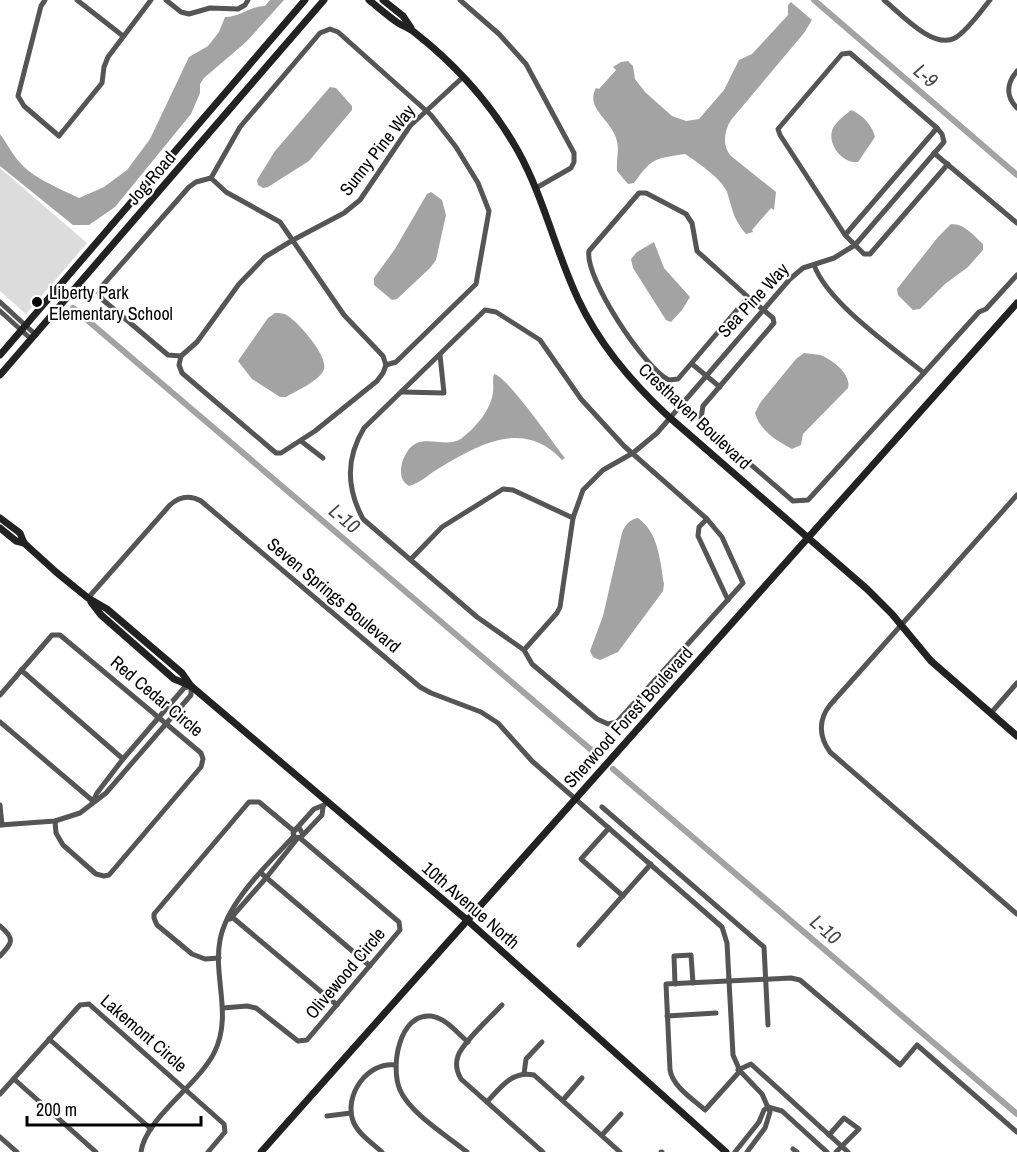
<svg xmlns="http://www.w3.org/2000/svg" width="1017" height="1152" viewBox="0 0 1017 1152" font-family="'Archivo Narrow',sans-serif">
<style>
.green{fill:#dcdcdc}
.water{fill:#a3a3a3}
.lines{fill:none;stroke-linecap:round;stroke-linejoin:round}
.canal{stroke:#a3a3a3;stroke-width:6}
.street{stroke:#555;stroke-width:5}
.secondary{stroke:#222;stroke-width:7}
.poi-dot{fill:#000;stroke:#fff;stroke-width:2}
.labels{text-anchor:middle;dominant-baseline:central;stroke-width:4.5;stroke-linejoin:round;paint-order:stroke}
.street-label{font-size:18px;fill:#000;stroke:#fff}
.poi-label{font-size:18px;fill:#000;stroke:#fff;text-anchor:start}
.water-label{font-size:20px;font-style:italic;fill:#444;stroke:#fff}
</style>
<rect width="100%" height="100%" fill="#fff"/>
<!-- green -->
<path class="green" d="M 0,168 L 87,243 L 26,314 L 0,291 Z"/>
<!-- water -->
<g class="water">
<path d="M 270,0 L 284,0 L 246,42 L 204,78 L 200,84 L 200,93 L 191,114 L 115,207 L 89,225 L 73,225 L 0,166 L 0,134 C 6,142 10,150 16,158 C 31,178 57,187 79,198 L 104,187 L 127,170 L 150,139 L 189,57 L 208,46 L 219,32 L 225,17 C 241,17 250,6 265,6 Z"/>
<path d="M 791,2 L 812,20 L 804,33 L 731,120 C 724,131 722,146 731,156 L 776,192 L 774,210 L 771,208 L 752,230 L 753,232 L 746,234 C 733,218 733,211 727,192 C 722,179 697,162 685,154 C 654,159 653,157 634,183 L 628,184 L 617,171 C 616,159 620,150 616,138 C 610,119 585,108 596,88 L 599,89 L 616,70 L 613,67 L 621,62 L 628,61 L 633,66 L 635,79 L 645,92 L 672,116 L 686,121 L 699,119 L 724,90 L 739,60 L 752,54 L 788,15 L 788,5 Z"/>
<path d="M 330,87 L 336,88 L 352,106 L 352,110 L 309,161 L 268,187 L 263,188 L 258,185 L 257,180 L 275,151 Z"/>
<path d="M 851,110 C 863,115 872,125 875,137 L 858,162 C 842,164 826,143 833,128 C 837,121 845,115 851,110 Z"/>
<path d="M 431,192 L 442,200 L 446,215 L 436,260 L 430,268 L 397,299 L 392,300 L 374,285 L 374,278 L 395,249 L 427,194 Z"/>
<path d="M 951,224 C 965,224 973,235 983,244 L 983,250 L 968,267 L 945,284 L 920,309 L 913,310 L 898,295 L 897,289 L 938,237 Z"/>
<path d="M 654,242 L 664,268 L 690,297 L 682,310 L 671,322 L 666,320 L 633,268 L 631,259 L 637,252 Z"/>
<path d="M 275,313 C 280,313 284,313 288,316 C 299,323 328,356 324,369 C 321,380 296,391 286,397 L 280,397 L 252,379 L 238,361 L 268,318 Z"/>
<path d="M 804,353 C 809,354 815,354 820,355 C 832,359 852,375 848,388 L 803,434 L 801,445 L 792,449 C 777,441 760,431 755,413 L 760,403 L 796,359 Z"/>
<path d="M 494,374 C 508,377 553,443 565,458 L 562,460 C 524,419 480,444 441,467 C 430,473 421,483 409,486 C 403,482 401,478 401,471 C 401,463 404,456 409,449 C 423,432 446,450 462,438 C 476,427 491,410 493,392 C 494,385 492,380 494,374 Z"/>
<path d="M 638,518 C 659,533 660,561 664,584 L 663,591 L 618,652 L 600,660 L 593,657 L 590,651 L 603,616 L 622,533 C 625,525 630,519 638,518 Z"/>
</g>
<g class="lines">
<!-- canal -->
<g class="canal">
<path d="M 814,0 L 1017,175"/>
<path d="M 73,308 L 596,754"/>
<path d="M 613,769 L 1017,1114"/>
</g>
<!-- street -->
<g class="street">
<path d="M 45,0 L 41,6 L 18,96 L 24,106 L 59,136 L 102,83 L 104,67 L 108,57 L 151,0"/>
<path d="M 77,0 L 123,36"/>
<path d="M 166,0 L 181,12 L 189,14 L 210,8 L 238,9 L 245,5 L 248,0"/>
<path d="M 460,0 L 499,34 L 526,64 L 574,153 L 574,162 L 571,168 L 536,188"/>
<path d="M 884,0 C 900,13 933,50 955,38 C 967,31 981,11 990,0"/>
<path d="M 1017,71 C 1007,83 1005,96 1017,108"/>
<path d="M 934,153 L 1017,223"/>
<path d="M 211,178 L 240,127 L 320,33 L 330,29 L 338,32 L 431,115 L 456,147 L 478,183 L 489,211 L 476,284 L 396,362 L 386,365"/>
<path d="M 845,235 L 937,128 L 850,53 L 842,54 L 778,129 L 780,135 L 845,235 L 864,254 L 870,254 L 948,164"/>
<path d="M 814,265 C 828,303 891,346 924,373 L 979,312 L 986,309 L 1017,275"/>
<path d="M 748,297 L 678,379 L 669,380 C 645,369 584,277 589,251 L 639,193 L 646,193 L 686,214 L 692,223 L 697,251 L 748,297 L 773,318 L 774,323 L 703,406 L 701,418 L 707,427 L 793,501 L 808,500 L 924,373"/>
<path d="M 0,302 L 36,335"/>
<path d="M 485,310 L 496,312 L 540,340 L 581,399 L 624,446 L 707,519 L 722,537 L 743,583 L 617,722 L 608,724 L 597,719 L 532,664 L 524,650 L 477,617 L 363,519 C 346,487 346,458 364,428 Z"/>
<path d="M 0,311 L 31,339"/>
<path d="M 181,356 L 168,355 L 103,300 L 99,293 L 103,285 L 189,187 L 196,182 L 211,178 L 226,192 L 280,222 L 344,315 L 383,356 L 386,365"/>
<path d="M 181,356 L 197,342 L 239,284 L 265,257 L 293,240 L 344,213 L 360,200 L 410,126 L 463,77"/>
<path d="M 181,356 L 179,365 L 182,373 L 276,453 L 281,453 L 315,431 L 377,381 L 383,373 L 386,365"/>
<path d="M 692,364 L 720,387"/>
<path d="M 403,392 L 444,393 L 440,355"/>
<path d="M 301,441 L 323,458"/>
<path d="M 1017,495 L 830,705 C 818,720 819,737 830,752 L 1017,914"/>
<path d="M 707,519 L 699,527 L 698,536 L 728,600"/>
<path d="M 411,559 L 442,527 L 503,489 L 513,490 L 573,518"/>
<path d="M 88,598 L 170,505 C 180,496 190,495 201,501 L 420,687 L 431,693 L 481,712 L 498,723 L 532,761 L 722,927 L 727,943 L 733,1055 L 740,1071 L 762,1094 L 770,1112 L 765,1128 L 747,1152"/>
<path d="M 524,650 L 557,613 L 560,607 L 573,518 L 583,490 L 603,470 L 633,453 L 657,433 L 790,279 L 803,268 L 834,258 L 855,245 L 944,142 L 942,134 L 937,128"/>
<path d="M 21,670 L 123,759"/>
<path d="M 0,695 L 52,635 L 60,635 L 201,753 L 203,759 L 201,767 L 109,875 L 104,876 L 96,874 L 63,845 L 56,833 L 55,821"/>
<path d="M 991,713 L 1017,683"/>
<path d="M 0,722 L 93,801"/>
<path d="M 0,805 L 2,825"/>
<path d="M 602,807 L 764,947 L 768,1025"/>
<path d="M 0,825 L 55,821 L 80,813 L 106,793 L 191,695 L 191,686 L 184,688 L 123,759 L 97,793 L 93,801"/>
<path d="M 609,828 L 581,859 L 623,896"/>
<path d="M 296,829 L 314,809 L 324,805"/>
<path d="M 303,835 L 300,829 L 296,829 L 293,833 L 295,838 L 301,837 L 322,815 L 323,807"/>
<path d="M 261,873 L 370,966"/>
<path d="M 232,917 L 337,1005"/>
<path d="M 230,919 L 266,878 L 297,839"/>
<path d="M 0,926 C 15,939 13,942 0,956"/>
<path d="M 579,945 L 651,864"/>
<path d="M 219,958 L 205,959 L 192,954 L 157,925 L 154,918 L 154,914 L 249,802 L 259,802 L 294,831"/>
<path d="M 675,984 L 674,956 L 691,955 L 693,983"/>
<path d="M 502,1005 C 491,1017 462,1043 458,1056 C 455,1064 457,1072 461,1079 L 543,1152"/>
<path d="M 223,1008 L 247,1006 L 256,1008 L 298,1041 L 307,1040 L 400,930 L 399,922 L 300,838"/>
<path d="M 667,1016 L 716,1013"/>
<path d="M 49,1039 L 151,1129"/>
<path d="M 738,1070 L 751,1064 L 848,1152"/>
<path d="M 740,1071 L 705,1110 C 693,1099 673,1087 670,1070 L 666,984 L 791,978 L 800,980 L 900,1065 L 917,1045 L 1017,1132"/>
<path d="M 524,1074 L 526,1059 L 542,1042"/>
<path d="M 14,1079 L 96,1152"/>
<path d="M 0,1094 L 80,1005 L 89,1004 L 224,1124 L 225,1132 L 208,1152"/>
<path d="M 563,1100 L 582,1078"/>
<path d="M 487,1102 C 500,1088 512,1070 534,1075 L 620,1152"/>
<path d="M 768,1107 L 782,1111 L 827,1152"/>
<path d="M 327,1116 L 351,1113"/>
<path d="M 602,1135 L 621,1114"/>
<path d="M 829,1135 L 844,1118 L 859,1129 L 836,1152"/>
<path d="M 0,1137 L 17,1152"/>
<path d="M 793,1149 L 797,1152"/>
<path d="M 141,1152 C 145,1119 198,1085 214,1053 C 233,1016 213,978 220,940 C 227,902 268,864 294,836"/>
<path d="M 382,1152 C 372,1143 358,1134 353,1121 C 344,1095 367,1062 395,1065"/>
<path d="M 467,1152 C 446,1135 410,1113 400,1090 C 390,1067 399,1013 431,1016 C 446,1018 457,1033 468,1042"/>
<path d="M 661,1152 L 662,1152"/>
<path d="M 735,1152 L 759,1122 L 764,1110 L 768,1107"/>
</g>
<!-- secondary -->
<g class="secondary">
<path d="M 369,0 C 379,8 388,16 398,23 C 403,26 409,28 414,32 C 455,64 492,105 518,151 C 544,198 555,250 578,299 C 599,344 632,383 669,417 L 867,589 L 892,614 L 931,661 L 1017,736"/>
<path d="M 383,0 L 403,16 L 411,28"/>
<path d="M 0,355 L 305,0"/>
<path d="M 0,375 L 324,0"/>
<path d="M 0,518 L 20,533 L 24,543 L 56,572 L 88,598 L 107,609 L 182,673 L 191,686 L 467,920 L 726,1152"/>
<path d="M 0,528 L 16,541 L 24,543"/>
<path d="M 91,602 L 101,615 L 174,679 L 191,686"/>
<path d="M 261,1152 L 1017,303"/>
</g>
</g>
<!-- markers -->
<circle class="poi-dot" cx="37" cy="302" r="6"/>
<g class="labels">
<!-- street labels -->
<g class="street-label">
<text transform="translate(377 150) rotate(-52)">Sunny Pine Way</text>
<text transform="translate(151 178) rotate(-49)">Jog Road</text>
<text transform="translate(753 300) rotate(-47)">Sea Pine Way</text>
<text transform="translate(695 416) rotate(43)">Cresthaven Boulevard</text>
<text transform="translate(334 595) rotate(40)">Seven Springs Boulevard</text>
<text transform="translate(157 696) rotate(40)">Red Cedar Circle</text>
<text transform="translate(628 717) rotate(-48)">Sherwood Forest Boulevard</text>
<text transform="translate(471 905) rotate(41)">10th Avenue North</text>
<text transform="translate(345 973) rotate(-50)">Olivewood Circle</text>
<text transform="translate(144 1033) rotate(41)">Lakemont Circle</text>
</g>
<!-- poi labels -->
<g class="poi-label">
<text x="49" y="292">Liberty Park<tspan x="49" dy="21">Elementary School</tspan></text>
</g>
<!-- water labels -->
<g class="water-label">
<text transform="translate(926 75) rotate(41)">L-9</text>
<text transform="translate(345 518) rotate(40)">L-10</text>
<text transform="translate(826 929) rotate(41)">L-10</text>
</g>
</g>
<!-- scale -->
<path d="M27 1116v9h174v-9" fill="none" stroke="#000000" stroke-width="3"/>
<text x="36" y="1116" font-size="18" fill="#000000" stroke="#ffffff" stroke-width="4.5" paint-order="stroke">200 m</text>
</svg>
